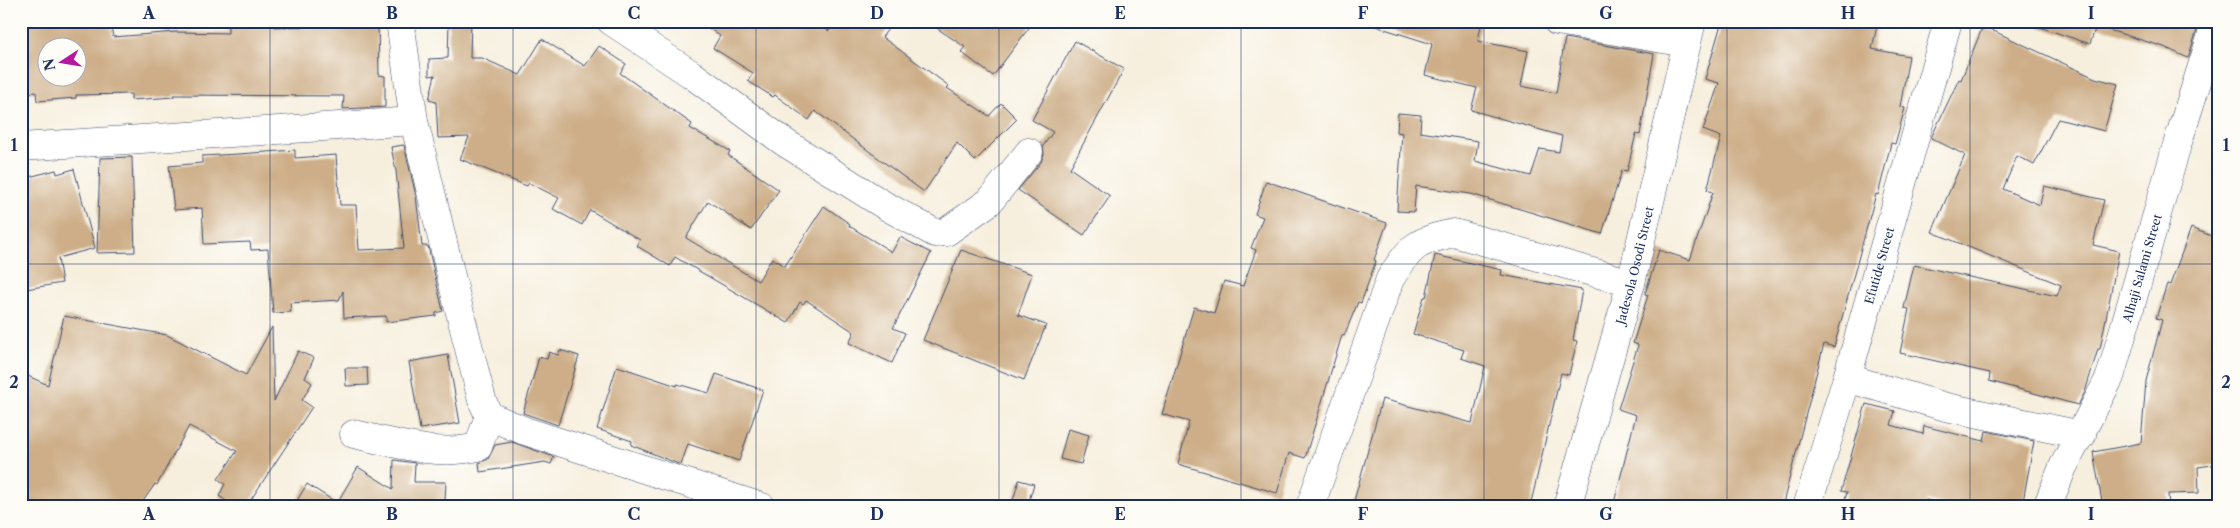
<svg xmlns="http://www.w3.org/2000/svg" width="2240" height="528" viewBox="0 0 2240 528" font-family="'Libre Caslon Text',serif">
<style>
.building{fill:#cdae88;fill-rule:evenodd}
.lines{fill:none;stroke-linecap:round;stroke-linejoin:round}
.minor-casing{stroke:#3c4c71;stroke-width:29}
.minor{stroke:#fff;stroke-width:28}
.grid{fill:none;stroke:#1b2f5e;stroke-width:1;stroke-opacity:0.55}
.labels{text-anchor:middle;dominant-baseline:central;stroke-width:4.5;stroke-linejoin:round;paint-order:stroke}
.street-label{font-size:12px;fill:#1b2f5e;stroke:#fdfcf7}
.neatline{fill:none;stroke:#1b2f5e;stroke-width:2}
.grid-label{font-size:16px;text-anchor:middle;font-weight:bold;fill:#1b2f5e}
</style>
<rect width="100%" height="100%" fill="#fdfcf7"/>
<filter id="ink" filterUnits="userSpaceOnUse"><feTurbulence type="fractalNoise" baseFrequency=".02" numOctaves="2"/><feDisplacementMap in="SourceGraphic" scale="10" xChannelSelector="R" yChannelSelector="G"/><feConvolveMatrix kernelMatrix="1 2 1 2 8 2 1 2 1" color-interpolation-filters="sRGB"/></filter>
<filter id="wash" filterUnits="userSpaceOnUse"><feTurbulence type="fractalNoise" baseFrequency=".0096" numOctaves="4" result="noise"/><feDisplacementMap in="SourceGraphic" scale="20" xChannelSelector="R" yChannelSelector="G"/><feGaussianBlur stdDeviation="1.12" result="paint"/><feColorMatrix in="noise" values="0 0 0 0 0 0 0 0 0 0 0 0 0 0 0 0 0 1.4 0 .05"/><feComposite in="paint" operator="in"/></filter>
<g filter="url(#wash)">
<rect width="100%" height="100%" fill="#f7efde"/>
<g id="blocks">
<!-- building -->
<g class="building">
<path d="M 21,21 L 110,21 L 113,37 L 176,32 L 228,33 L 228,21 L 274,21 L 274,27 L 340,26 L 340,21 L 378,21 L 379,75 L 385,76 L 385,107 L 343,109 L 344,96 L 173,95 L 174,97 L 131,100 L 131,94 L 76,95 L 76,98 L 37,101 L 36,92 L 21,94 ZM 48,48 L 78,48 L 78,78 L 48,78 Z"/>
<path d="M 449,21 L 471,21 L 470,58 L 482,58 L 520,75 L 542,39 L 585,66 L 599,46 L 626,64 L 620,73 L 692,124 L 690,128 L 730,151 L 728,155 L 779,190 L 751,230 L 708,201 L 686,238 L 758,281 L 772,258 L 785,266 L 824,206 L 850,224 L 849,226 L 892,252 L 900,237 L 931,253 L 893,328 L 905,333 L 892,363 L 849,343 L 854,332 L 806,300 L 803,304 L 800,302 L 788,323 L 675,257 L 670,266 L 637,246 L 640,240 L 590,210 L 582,225 L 553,209 L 559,198 L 529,183 L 527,186 L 460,159 L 469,137 L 438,138 L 436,102 L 429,100 L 435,75 L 429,76 L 429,59 L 448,58 Z"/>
<path d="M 698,21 L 813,21 L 829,31 L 836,21 L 894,21 L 882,37 L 949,86 L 947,88 L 989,116 L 1001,103 L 1017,119 L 975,161 L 957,143 L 924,192 L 815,111 L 809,120 L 775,95 L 773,97 L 748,81 L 753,73 L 713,48 L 720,36 Z"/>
<path d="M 926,21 L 1034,21 L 993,76 L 961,52 L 965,47 Z"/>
<path d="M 1372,21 L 1466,21 L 1481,25 L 1478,41 L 1528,51 L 1521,86 L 1556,93 L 1565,38 L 1654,54 L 1640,135 L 1636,134 L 1627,171 L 1622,170 L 1602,234 L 1471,194 L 1416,186 L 1414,212 L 1397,211 L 1402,133 L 1397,132 L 1398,113 L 1421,115 L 1420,132 L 1478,141 L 1475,161 L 1531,176 L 1540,149 L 1559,152 L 1562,136 L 1471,110 L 1477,88 L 1425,75 L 1432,44 L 1372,25 Z"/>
<path d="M 1722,21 L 1878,21 L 1872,49 L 1909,56 L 1900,107 L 1905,108 L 1895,144 L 1891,143 L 1878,195 L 1876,194 L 1834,347 L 1824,344 L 1782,507 L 1613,507 L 1636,415 L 1618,409 L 1638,345 L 1633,343 L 1648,295 L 1645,294 L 1659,250 L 1690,260 L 1713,192 L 1707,190 L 1721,137 L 1703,130 L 1719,83 L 1705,79 Z"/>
<path d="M 2032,21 L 2200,21 L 2188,58 L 2164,47 L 2096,26 L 2090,44 L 2031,24 Z"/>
<path d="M 1983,26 L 2095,78 L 2118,84 L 2104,131 L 2058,119 L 2034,165 L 2017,156 L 2003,189 L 2040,205 L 2044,186 L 2104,200 L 2093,245 L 2119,251 L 2100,349 L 2098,349 L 2085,392 L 2078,405 L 1989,381 L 1990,373 L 1900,353 L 1909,309 L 1904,308 L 1914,265 L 2057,296 L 2061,285 L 1932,232 L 1965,155 L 1931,138 L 1959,79 L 1961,80 Z"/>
<path d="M 1075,41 L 1124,69 L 1070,168 L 1110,196 L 1084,235 L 1018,190 L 1041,162 L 1044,154 L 1043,146 L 1053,132 L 1032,120 Z"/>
<path d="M 404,145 L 416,196 L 422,246 L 428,246 L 443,311 L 436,313 L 436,316 L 386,322 L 386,316 L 344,318 L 343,291 L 339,300 L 290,303 L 291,312 L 273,313 L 268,249 L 251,250 L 250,242 L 204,244 L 202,208 L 174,210 L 169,166 L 202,163 L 202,156 L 238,154 L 295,150 L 295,158 L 336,155 L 340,205 L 356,205 L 359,250 L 404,248 L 396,171 L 391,147 Z"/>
<path d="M 132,157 L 135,252 L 97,253 L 100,158 Z"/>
<path d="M 74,169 L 95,248 L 58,258 L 62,283 L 26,289 L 21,259 L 21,179 L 56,170 L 57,174 Z"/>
<path d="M 1266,181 L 1387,223 L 1374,260 L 1376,261 L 1361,303 L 1358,302 L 1344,336 L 1342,335 L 1305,458 L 1289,453 L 1277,493 L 1178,464 L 1189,422 L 1162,414 L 1194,307 L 1214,313 L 1224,281 L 1243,286 L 1256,250 L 1251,248 L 1263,217 L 1255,214 Z"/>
<path d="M 2191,228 L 2219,239 L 2219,373 L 2214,392 L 2219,393 L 2219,464 L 2198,467 L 2199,493 L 2168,494 L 2169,507 L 2103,507 L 2093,452 L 2141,443 L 2146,381 L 2162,320 L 2156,318 L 2167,284 L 2170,285 Z"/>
<path d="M 961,250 L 1032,274 L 1018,315 L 1046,325 L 1024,380 L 923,340 Z"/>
<path d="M 1435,255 L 1502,270 L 1501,275 L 1582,290 L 1573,340 L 1577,341 L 1569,375 L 1561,373 L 1530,507 L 1374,507 L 1354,501 L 1382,399 L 1472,423 L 1485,366 L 1461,358 L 1464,350 L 1413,334 L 1424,297 L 1426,297 Z"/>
<path d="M 64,316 L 167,335 L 246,375 L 272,327 L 274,401 L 298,351 L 314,358 L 305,378 L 312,383 L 302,400 L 312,407 L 246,507 L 235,507 L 219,496 L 225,484 L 218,479 L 237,451 L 189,426 L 157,485 L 155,484 L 139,507 L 21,507 L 21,389 L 28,376 L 48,385 Z"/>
<path d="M 560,350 L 579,356 L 558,425 L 523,413 L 539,357 L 547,359 L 549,352 L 558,355 Z"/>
<path d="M 448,355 L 460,423 L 420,429 L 409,362 Z"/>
<path d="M 617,366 L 677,386 L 677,384 L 709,393 L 716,374 L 763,390 L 739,461 L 688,444 L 681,465 L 631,445 L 632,441 L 597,429 Z"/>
<path d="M 345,368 L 367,368 L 368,385 L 346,386 Z"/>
<path d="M 1866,404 L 1895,411 L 1891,425 L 1923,434 L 1924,426 L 1984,441 L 1986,431 L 2034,441 L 2022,507 L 1956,507 L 1926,500 L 1926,507 L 1843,507 L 1847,492 L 1841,491 Z"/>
<path d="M 1068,429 L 1089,435 L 1081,464 L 1060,459 Z"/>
<path d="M 512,442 L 554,457 L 551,464 L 545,462 L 480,472 L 479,463 L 488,459 L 495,445 Z"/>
<path d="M 394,460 L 415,463 L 414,482 L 446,482 L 445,501 L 384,500 L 380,507 L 293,507 L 307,484 L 337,503 L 358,467 L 393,489 Z"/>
<path d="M 1019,480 L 1034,484 L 1027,507 L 1012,504 Z"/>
</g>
</g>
</g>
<g filter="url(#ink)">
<use href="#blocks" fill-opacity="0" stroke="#3c4c71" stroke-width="1"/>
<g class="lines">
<defs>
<g id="minor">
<path d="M 400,21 L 414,121 L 457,301 L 482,400 L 489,416 L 525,431 L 762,507"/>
<path d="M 611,21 L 691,74 L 784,142 L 884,205 L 935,233 L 946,232 L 989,202 L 1029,152"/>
<path d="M 1557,21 L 1686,43"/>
<path d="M 21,147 L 414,121"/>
<path d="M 1847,378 L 1946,407 L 2082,435"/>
<path d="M 354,434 C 395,443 436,457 478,447 L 489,416"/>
<path d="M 1310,507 L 1390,279 C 1411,246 1416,241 1454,233 L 1631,283"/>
<path id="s1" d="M 1567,507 L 1631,283 L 1692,21"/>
<path id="s2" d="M 1807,507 L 1847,378 L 1948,21"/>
<path id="s3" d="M 2047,507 L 2063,467 L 2110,377 L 2177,145 L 2216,22"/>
</g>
</defs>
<!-- minor casing -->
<use href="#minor" class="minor-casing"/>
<!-- minor -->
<use href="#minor" class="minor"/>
</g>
</g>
<!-- grid -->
<path class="grid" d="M 270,21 L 270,507M 513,21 L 513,507M 756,21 L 756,507M 999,21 L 999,507M 1241,21 L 1241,507M 1484,21 L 1484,507M 1727,21 L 1727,507M 1970,21 L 1970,507M 21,264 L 2219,264"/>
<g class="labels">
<!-- street labels -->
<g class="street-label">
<text stroke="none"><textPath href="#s2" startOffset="252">Efutide Street</textPath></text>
<text stroke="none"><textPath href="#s1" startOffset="251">Jadesola Osodi Street</textPath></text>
<text stroke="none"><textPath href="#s3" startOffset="258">Alhaji Salami Street</textPath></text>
</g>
</g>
<!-- margin -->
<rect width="2240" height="528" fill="none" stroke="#fdfcf7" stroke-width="55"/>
<!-- north arrow -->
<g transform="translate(62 62) rotate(258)"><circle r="24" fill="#fdfcf7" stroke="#a3aaba"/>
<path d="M0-4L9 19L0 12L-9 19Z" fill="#b5179e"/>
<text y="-8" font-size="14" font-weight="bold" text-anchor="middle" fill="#1b2f5e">N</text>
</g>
<rect x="28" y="28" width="2184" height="472" class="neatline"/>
<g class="grid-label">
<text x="149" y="19">A</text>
<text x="392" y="19">B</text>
<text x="634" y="19">C</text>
<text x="877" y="19">D</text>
<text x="1120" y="19">E</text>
<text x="1363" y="19">F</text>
<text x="1606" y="19">G</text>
<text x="1848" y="19">H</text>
<text x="2091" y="19">I</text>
<text x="14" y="151">1</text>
<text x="2226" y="151">1</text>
<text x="14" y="388">2</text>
<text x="2226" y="388">2</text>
<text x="149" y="520">A</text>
<text x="392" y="520">B</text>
<text x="634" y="520">C</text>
<text x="877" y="520">D</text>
<text x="1120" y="520">E</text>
<text x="1363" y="520">F</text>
<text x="1606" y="520">G</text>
<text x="1848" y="520">H</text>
<text x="2091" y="520">I</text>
</g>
</svg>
